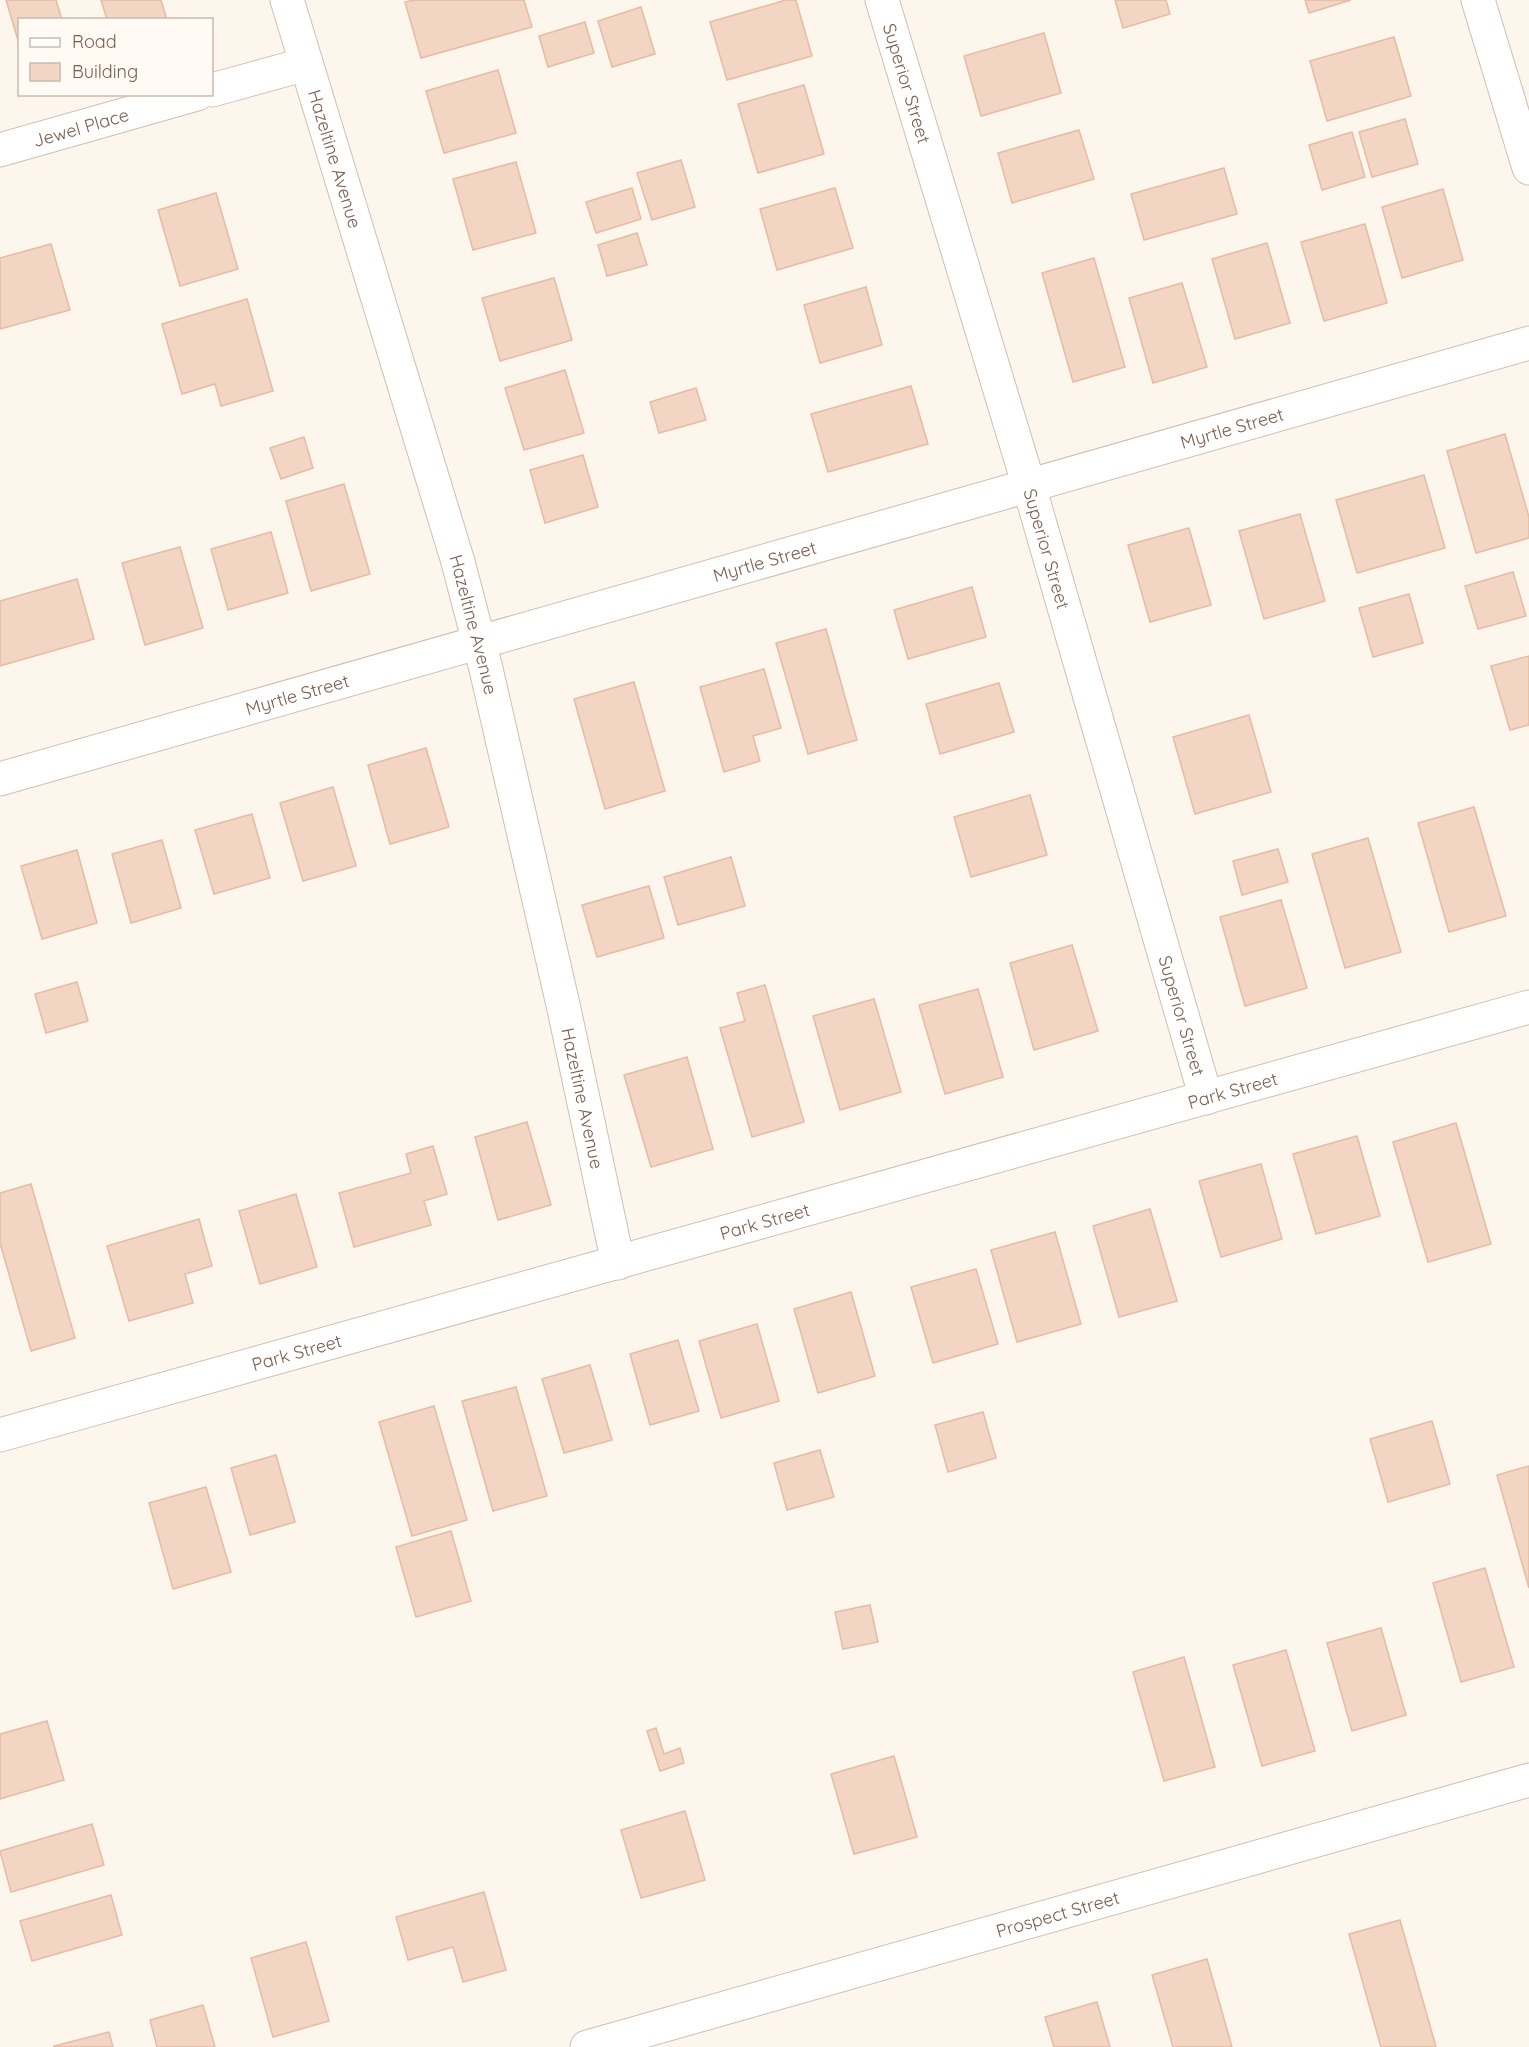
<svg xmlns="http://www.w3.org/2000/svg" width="1529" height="2047" viewBox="0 0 1529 2047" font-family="Quicksand,sans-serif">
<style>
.building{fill:#f3d5c3;stroke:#e6bba3;stroke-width:1.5}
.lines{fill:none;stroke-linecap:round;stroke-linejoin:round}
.street-casing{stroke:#d1beb0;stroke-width:35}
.street{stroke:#fff;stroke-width:33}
.labels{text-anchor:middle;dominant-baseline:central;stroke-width:4.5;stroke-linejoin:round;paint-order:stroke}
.street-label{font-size:18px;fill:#7a5c4d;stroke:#fffaf3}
</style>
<rect width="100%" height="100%" fill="#fdf6ec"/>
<!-- building -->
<g class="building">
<path d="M 6,0 L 56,0 L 62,20 L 20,20 L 20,47 Z"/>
<path d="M 101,0 L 161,0 L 167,20 L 107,20 Z"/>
<path d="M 414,0 L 524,0 L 532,27 L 421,58 L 405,2 Z"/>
<path d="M 786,0 L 796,0 L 812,56 L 727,80 L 710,22 Z"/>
<path d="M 1115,0 L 1166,0 L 1170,14 L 1123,28 Z"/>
<path d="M 1305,0 L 1351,0 L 1309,13 Z"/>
<path d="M 641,7 L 655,54 L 612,67 L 598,21 Z"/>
<path d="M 585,22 L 594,53 L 548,67 L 539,36 Z"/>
<path d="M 1044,33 L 1061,93 L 981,116 L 964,56 Z"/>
<path d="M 1394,37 L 1411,96 L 1327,121 L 1310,61 Z"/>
<path d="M 498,70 L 516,133 L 444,153 L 426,91 Z"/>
<path d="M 804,85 L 824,154 L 758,173 L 738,104 Z"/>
<path d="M 1405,119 L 1418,164 L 1372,177 L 1359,132 Z"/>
<path d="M 1079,130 L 1094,179 L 1012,203 L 998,153 Z"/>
<path d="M 1352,132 L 1365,177 L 1322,190 L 1309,145 Z"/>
<path d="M 681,160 L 695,207 L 652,220 L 637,173 Z"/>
<path d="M 516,162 L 536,233 L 473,250 L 453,179 Z"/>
<path d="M 1224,168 L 1237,214 L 1144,240 L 1131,194 Z"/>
<path d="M 632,188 L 641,219 L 596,233 L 586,202 Z"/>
<path d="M 835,188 L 853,248 L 777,270 L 760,209 Z"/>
<path d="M 1443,189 L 1463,260 L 1402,278 L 1382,207 Z"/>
<path d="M 216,193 L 238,269 L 180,286 L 158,210 Z"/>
<path d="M 1365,224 L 1387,303 L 1324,321 L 1301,242 Z"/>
<path d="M 637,233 L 647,265 L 607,276 L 598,245 Z"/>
<path d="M 1267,243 L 1290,323 L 1235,339 L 1212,259 Z"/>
<path d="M 51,244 L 70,310 L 0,329 L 0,258 Z"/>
<path d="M 1094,258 L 1125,367 L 1073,382 L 1042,273 Z"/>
<path d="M 554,278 L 572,340 L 500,361 L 482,298 Z"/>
<path d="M 1182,283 L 1207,367 L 1153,383 L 1129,298 Z"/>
<path d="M 866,287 L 882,345 L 820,363 L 804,305 Z"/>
<path d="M 247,299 L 273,391 L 221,406 L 215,384 L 182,394 L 162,324 Z"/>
<path d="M 565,370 L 584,433 L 524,450 L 505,388 Z"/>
<path d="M 911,386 L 928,444 L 828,472 L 811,414 Z"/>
<path d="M 696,388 L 706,420 L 659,433 L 650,402 Z"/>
<path d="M 1505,434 L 1529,517 L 1529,538 L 1476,553 L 1447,451 Z"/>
<path d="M 304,437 L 313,468 L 281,479 L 270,448 Z"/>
<path d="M 583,455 L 598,507 L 545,523 L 530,470 Z"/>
<path d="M 1424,475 L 1445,548 L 1357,573 L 1336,500 Z"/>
<path d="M 344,484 L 370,574 L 311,591 L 286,501 Z"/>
<path d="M 1300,514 L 1325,601 L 1264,619 L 1239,531 Z"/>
<path d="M 1189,528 L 1211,605 L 1150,622 L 1128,545 Z"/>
<path d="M 271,532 L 288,593 L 228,610 L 211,549 Z"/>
<path d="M 180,547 L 203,628 L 145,645 L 122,563 Z"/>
<path d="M 1513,572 L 1526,616 L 1478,629 L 1465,586 Z"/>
<path d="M 77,579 L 94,639 L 0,666 L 0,601 Z"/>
<path d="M 972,587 L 986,637 L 908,659 L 894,610 Z"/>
<path d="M 1409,594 L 1423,643 L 1373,657 L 1359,608 Z"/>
<path d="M 826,629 L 857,740 L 808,754 L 776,643 Z"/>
<path d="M 1529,656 L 1529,725 L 1510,730 L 1491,666 Z"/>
<path d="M 764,669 L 781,728 L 753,736 L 760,761 L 724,772 L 700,687 Z"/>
<path d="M 634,682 L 665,791 L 605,809 L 574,699 Z"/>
<path d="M 999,683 L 1014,732 L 940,754 L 926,704 Z"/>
<path d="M 1249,715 L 1271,792 L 1195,814 L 1173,737 Z"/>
<path d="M 426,748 L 449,827 L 390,844 L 368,765 Z"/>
<path d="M 333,787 L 356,866 L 303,881 L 280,803 Z"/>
<path d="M 1030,795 L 1047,855 L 971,877 L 954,817 Z"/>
<path d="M 1474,807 L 1506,916 L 1449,932 L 1418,823 Z"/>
<path d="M 252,814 L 270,878 L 214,894 L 195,830 Z"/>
<path d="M 1368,838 L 1401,952 L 1345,968 L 1312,854 Z"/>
<path d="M 162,840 L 181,908 L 131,923 L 112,854 Z"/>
<path d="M 1278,849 L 1288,882 L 1242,895 L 1233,861 Z"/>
<path d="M 77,850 L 97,923 L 42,939 L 21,866 Z"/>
<path d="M 731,857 L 745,906 L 678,925 L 664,877 Z"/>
<path d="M 649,886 L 664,938 L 597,957 L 582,905 Z"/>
<path d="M 1281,900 L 1307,988 L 1245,1006 L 1220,917 Z"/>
<path d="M 1072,945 L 1098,1031 L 1034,1050 L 1010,963 Z"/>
<path d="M 77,982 L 88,1021 L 46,1033 L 35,994 Z"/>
<path d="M 765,985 L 804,1122 L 752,1137 L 720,1028 L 745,1021 L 737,993 Z"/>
<path d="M 978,989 L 1003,1077 L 945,1094 L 919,1005 Z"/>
<path d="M 874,999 L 901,1092 L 840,1110 L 813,1016 Z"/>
<path d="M 687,1057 L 713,1149 L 651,1167 L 624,1075 Z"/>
<path d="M 527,1122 L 551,1205 L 498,1220 L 475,1137 Z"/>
<path d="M 1456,1123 L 1491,1244 L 1428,1262 L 1393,1142 Z"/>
<path d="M 1357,1136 L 1380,1216 L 1316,1234 L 1293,1154 Z"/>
<path d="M 433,1146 L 447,1194 L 424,1201 L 431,1225 L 354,1247 L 339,1193 L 411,1173 L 406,1154 Z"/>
<path d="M 1261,1164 L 1282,1239 L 1221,1257 L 1199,1181 Z"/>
<path d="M 31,1184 L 75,1338 L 31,1351 L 0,1243 L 0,1193 Z"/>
<path d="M 296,1194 L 317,1267 L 260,1284 L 239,1211 Z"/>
<path d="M 1150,1209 L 1177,1301 L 1119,1317 L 1093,1226 Z"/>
<path d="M 199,1219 L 212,1266 L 185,1274 L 193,1303 L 129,1321 L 107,1246 Z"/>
<path d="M 1055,1232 L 1081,1324 L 1017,1342 L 991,1250 Z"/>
<path d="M 976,1269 L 998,1344 L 933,1363 L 911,1287 Z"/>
<path d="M 851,1292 L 875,1376 L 818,1393 L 794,1309 Z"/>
<path d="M 757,1324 L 779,1401 L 721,1418 L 699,1341 Z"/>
<path d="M 678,1340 L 699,1411 L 650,1425 L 630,1354 Z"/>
<path d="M 590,1365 L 612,1440 L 564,1453 L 542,1379 Z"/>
<path d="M 516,1387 L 547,1496 L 493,1511 L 462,1401 Z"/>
<path d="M 434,1406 L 467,1520 L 412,1536 L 379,1422 Z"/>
<path d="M 983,1412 L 996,1458 L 948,1472 L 935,1425 Z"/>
<path d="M 1432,1421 L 1450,1484 L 1388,1502 L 1370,1439 Z"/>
<path d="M 820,1450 L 834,1497 L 787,1510 L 774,1463 Z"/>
<path d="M 276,1455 L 295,1522 L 250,1535 L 231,1468 Z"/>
<path d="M 1529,1466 L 1529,1588 L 1497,1475 Z"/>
<path d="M 206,1487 L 231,1572 L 173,1589 L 149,1503 Z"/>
<path d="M 451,1531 L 471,1601 L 416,1617 L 396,1547 Z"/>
<path d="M 1485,1568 L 1514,1667 L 1461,1682 L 1433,1583 Z"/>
<path d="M 870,1605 L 878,1642 L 843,1649 L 835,1612 Z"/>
<path d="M 1381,1628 L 1406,1715 L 1352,1731 L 1327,1643 Z"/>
<path d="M 1286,1650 L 1315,1751 L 1262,1766 L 1233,1665 Z"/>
<path d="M 1184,1657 L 1215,1767 L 1164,1781 L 1133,1672 Z"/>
<path d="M 47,1721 L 64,1780 L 0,1799 L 0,1734 Z"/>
<path d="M 656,1728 L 664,1754 L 680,1748 L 684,1763 L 660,1771 L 647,1731 Z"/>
<path d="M 894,1756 L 917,1837 L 854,1854 L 831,1774 Z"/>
<path d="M 685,1811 L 705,1880 L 641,1898 L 621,1830 Z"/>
<path d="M 92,1824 L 104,1865 L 11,1892 L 0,1851 Z"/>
<path d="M 484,1892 L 506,1970 L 463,1982 L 453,1947 L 408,1960 L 396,1917 Z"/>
<path d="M 111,1895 L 122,1935 L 32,1961 L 20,1921 Z"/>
<path d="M 1400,1920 L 1436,2047 L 1381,2047 L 1349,1934 Z"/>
<path d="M 306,1942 L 329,2021 L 273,2037 L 251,1958 Z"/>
<path d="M 1207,1959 L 1232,2047 L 1173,2047 L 1152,1975 Z"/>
<path d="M 1097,2002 L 1110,2047 L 1054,2047 L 1045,2017 Z"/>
<path d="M 203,2005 L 215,2047 L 157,2047 L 150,2020 Z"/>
<path d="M 109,2032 L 113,2047 L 54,2047 L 54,2046 Z"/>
</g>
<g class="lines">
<defs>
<g id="street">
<path id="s1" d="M 287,0 L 458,562 L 486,669 L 564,1009 L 618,1263"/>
<path id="s2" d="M 882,0 L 1029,486 L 1206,1098"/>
<path d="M 1478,0 L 1529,168"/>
<path d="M 212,90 L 306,64"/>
<path id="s3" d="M 0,150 L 197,94"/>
<path id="s4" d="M 0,779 L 1529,343"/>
<path id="s5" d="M 0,1435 L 1529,1007"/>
<path id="s6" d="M 587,2047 L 1529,1780"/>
</g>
</defs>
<!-- street casing -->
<use href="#street" class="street-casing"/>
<!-- street -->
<use href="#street" class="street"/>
</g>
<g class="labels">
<!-- street labels -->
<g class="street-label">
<text stroke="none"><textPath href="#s2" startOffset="87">Superior Street</textPath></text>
<text stroke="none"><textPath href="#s3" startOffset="84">Jewel Place</textPath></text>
<text stroke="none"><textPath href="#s1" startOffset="166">Hazeltine Avenue</textPath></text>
<text stroke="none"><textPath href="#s4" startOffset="1281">Myrtle Street</textPath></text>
<text stroke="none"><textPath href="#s2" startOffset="573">Superior Street</textPath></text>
<text stroke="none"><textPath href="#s4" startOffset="795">Myrtle Street</textPath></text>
<text stroke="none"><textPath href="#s1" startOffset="652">Hazeltine Avenue</textPath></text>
<text stroke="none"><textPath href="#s4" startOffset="309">Myrtle Street</textPath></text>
<text stroke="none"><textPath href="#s2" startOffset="1059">Superior Street</textPath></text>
<text stroke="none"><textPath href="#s5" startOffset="1280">Park Street</textPath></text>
<text stroke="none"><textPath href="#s1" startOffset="1138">Hazeltine Avenue</textPath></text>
<text stroke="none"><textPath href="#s5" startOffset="794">Park Street</textPath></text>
<text stroke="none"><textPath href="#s5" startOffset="308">Park Street</textPath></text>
<text stroke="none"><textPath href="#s6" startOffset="489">Prospect Street</textPath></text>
</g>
</g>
<!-- legend -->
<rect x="18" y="18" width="195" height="78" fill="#fffaf3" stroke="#cabbb1" stroke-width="1.5"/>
<rect x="30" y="38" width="30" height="9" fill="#ffffff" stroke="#cabbb1" stroke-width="1.5"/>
<text x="72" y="48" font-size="18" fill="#7a5c4d">Road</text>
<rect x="30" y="63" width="30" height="18" fill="#f3d5c3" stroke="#cabbb1" stroke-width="1.5"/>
<text x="72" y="78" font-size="18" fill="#7a5c4d">Building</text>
</svg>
